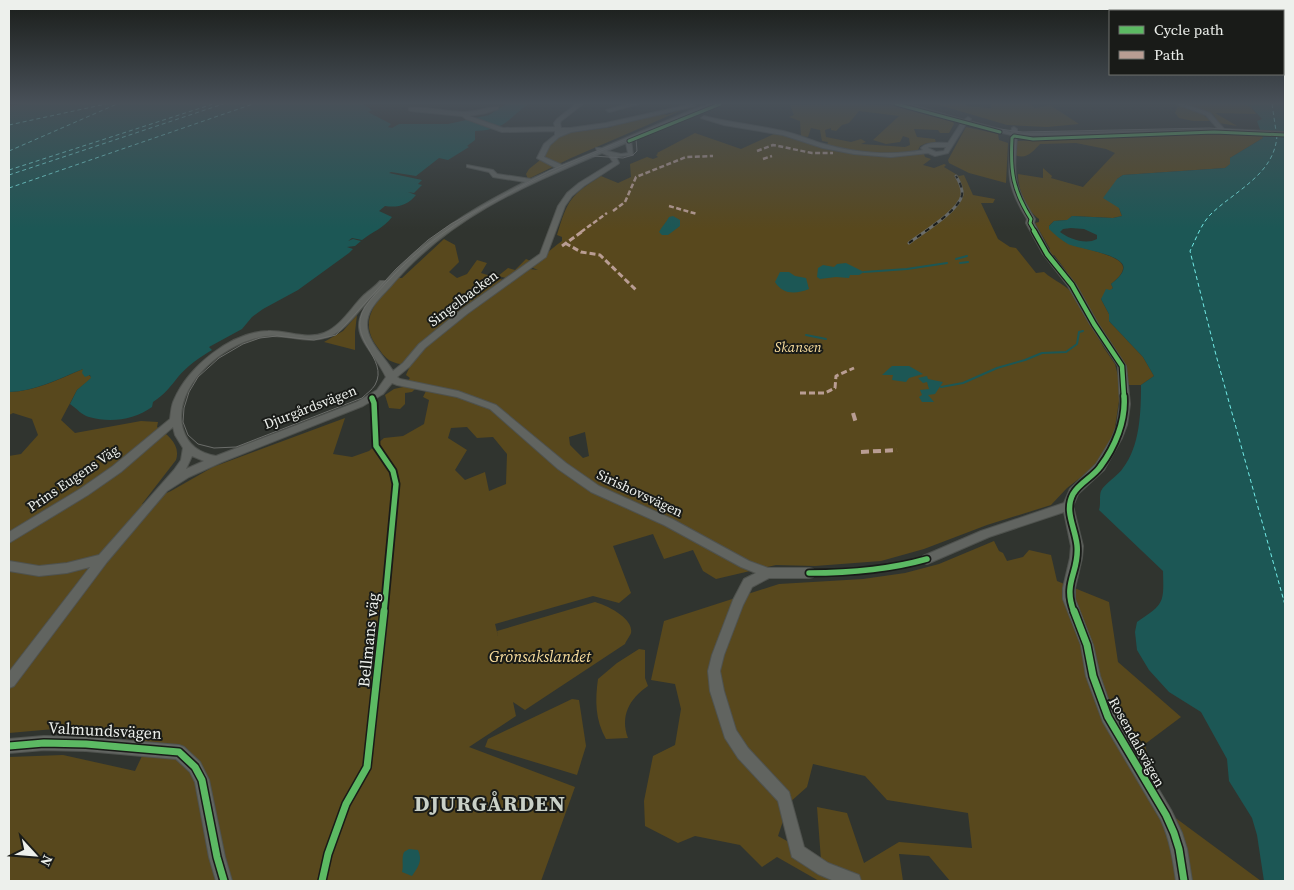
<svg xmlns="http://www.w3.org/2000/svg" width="1294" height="890" viewBox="0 0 1294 890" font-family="'Source Serif 4',serif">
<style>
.green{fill:#58481d;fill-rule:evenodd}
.water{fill:#1c5755;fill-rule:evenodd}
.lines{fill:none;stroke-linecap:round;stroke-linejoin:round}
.stream{stroke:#1c5755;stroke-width:2}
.ferry{stroke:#72ece8;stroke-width:1;stroke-dasharray:4 3;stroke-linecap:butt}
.minor-casing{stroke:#4f524e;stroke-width:2}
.minor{fill:#616460;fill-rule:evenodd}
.tram{stroke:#6b6d6a;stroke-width:1}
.rail-casing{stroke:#6b6d6a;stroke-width:3}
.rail{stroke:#191b18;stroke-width:2;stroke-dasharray:5;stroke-linecap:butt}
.quiet-far2{stroke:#b99d93;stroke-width:2.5;stroke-dasharray:5 2.5;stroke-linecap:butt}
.quiet-far1{stroke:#b99d93;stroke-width:3;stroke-dasharray:6 3;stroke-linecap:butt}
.quiet{stroke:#b99d93;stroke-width:4;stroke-dasharray:8 4;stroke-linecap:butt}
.cycleway-far3-casing{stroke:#191b18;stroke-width:5}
.cycleway-far2-casing{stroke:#191b18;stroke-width:7}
.cycleway-far1-casing{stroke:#191b18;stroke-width:9}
.cycleway-casing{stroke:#191b18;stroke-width:10}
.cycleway-far3{stroke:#5cba63;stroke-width:3}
.cycleway-far2{stroke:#5cba63;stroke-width:4.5}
.cycleway-far1{stroke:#5cba63;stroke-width:5.5}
.cycleway{stroke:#5cba63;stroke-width:7}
.labels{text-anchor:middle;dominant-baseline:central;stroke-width:4;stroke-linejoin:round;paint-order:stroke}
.street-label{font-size:14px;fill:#edf0ec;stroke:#191b18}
.park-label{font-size:14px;font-style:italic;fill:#fbdf9e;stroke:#191b18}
.near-street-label{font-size:16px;fill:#edf0ec;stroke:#191b18}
.near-park-label{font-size:16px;font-style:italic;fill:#fbdf9e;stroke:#191b18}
.near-district-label{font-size:22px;font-weight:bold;letter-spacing:1px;fill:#c9d0c7;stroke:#191b18}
</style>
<rect width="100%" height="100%" fill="#30342f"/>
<!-- green -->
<g class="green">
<path d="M 858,104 L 899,106 L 953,122 L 954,124 L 949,133 L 940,133 L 938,130 L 914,129 L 917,137 L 935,139 L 936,143 L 927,143 L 920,146 L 918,150 L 924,154 L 925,157 L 931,159 L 923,165 L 934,168 L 944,164 L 946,165 L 944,167 L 959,176 L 964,175 L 973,195 L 995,199 L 993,203 L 981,203 L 998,239 L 1010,247 L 1016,248 L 1036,273 L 1044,272 C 1054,281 1067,285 1075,296 L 1104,348 L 1115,364 L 1121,388 L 1114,434 L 1097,465 L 1067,488 L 1051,505 L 987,525 L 924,549 L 881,561 L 815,566 L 776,565 L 716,579 L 703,571 L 693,550 L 664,559 L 653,534 L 613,546 L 631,593 L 619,603 L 593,596 L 495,624 L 498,636 L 497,631 L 595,602 C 606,605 634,618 631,633 C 630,636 626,641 625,644 L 525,710 L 513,702 L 516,716 L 469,747 L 575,787 L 541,881 L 9,881 L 9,757 L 63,755 L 135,771 L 148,743 L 77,727 L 9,733 L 9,456 L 21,454 L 38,435 L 32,419 L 13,413 L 9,415 L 9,392 C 36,391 59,379 83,369 L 92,378 L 77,390 L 61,420 L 75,433 L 141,421 L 158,422 L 157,427 C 168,435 181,445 176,460 L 142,504 L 171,491 L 213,467 L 345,418 L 333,454 L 352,457 L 369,451 L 384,438 L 403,436 L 424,424 L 429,400 L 423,397 L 429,385 L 421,383 L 412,392 L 405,393 L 405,404 L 400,409 L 389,408 L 385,395 L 394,389 L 403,387 L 410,378 L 406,375 L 410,366 C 389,362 388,362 376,345 C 357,318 380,297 398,278 L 402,278 L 444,239 L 455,245 L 459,262 L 449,272 L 457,278 L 467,274 L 477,260 L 487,263 L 481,273 L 503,280 L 506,278 L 498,276 L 508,268 L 515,270 L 526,259 L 531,261 L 529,269 L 538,270 L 531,267 C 542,258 551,249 562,241 L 562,237 L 557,235 C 567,200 571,195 601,176 L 618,183 L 631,177 L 630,164 L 647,157 L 653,159 L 658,157 L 656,155 L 658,154 L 657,153 L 695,133 L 741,149 L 776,133 L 831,149 L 827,145 L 828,142 L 822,141 L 820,130 L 811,128 L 808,137 L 801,136 L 800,121 L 789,117 L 794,115 L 790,105 ZM 859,111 L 899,116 L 873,140 L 886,144 L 900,142 L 903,136 L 909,138 L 910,145 L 905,147 L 861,144 L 866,142 L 861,139 L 851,142 L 826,137 L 825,130 L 831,128 L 831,130 L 836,131 L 842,125 L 849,123 ZM 467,427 L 477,438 L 493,437 L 507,454 L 506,484 L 489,491 L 485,472 L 465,480 L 455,470 L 467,450 L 448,438 L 451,428 ZM 585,432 L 589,456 L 583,458 L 570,445 L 569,437 Z"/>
<path d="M 936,104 L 965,104 L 966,106 L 991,108 L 991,104 L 1029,104 L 1035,108 L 1050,105 L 1079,124 L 1047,127 L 1007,125 Z"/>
<path d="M 1188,104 L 1245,104 L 1251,107 L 1256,114 L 1215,113 L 1237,126 L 1219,123 L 1213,114 Z"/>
<path d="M 1178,105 L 1202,114 L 1211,121 L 1193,121 L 1179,118 L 1175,113 Z"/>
<path d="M 680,110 L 680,111 L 673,114 L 571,158 L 528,179 L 526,174 L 529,169 L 539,161 L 545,150 L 558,136 L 574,130 L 575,132 L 612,127 L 612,125 L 664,114 L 667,115 Z"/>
<path d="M 966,127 L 998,134 L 999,140 L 1008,143 L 1006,183 L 969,173 L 949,163 L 948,160 Z"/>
<path d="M 1214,133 L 1262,134 L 1263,138 L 1230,158 L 1231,164 L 1225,168 L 1123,175 L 1117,179 L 1119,208 L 1122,216 L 1113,218 L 1072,216 L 1068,220 L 1054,221 L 1049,226 C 1055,232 1062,241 1070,244 C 1078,248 1126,255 1123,269 C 1122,275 1116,280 1111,284 L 1113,288 L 1101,299 L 1109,314 L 1109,321 L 1143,357 L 1154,376 L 1141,385 L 1129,385 C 1122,359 1105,337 1091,314 C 1079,293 1070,274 1054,255 L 1052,256 L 1048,251 L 1050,249 L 1035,223 L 1039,222 L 1039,219 C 1026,210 1018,189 1018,174 L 1043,178 L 1043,168 L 1052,176 L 1051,178 L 1083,187 L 1115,153 L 1106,149 L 1076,143 L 1040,144 C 1033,151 1027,160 1015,155 L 1017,141 Z"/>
<path d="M 357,315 L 355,332 L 355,350 L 324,342 L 343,331 Z"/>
<path d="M 994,541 L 999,551 L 1003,553 L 1007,561 L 1023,557 L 1029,550 L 1051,555 L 1057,581 L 1109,602 L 1118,662 L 1181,717 L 1145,744 L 1158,805 L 1261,881 L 950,881 L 929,856 L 899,854 L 903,881 L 819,881 L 777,857 L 762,867 L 740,845 L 695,836 L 678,843 L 645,826 L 644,801 L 653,756 L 675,745 L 681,709 L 675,684 L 651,680 L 664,621 L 779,584 L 863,579 L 905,573 L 939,564 ZM 813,764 L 865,776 L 887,800 L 968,813 L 972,848 L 899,842 L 864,863 L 847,813 L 817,807 L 821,860 L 778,836 L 789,803 L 807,787 Z"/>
<path d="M 639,649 L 645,650 L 645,678 L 648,686 C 629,699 620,716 628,738 L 606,739 C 595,720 595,700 598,679 L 617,663 Z"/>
<path d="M 572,699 L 579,700 L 586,746 L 577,775 L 485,747 L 488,739 Z"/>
</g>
<!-- water -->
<g class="water">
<path d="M 21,104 L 363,104 L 372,110 L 368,112 L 391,124 L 388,127 L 392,128 L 399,124 L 448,124 L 489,115 L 506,104 L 528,104 C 505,122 505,129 475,131 L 475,140 L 467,146 L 469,147 L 448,160 L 439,158 L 416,176 L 391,172 L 389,173 L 422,180 L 418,184 L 422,185 L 414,193 L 408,192 L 416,195 C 408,205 398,208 385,206 L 379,211 L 392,217 C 384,228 372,232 362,240 L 352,238 L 348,241 L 353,239 L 361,241 L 355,246 L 347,247 L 353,249 L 349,253 L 298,290 L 263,309 L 252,317 L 242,329 L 209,347 L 212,350 C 200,357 187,366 178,377 C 170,387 164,395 153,402 L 152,407 C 134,420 110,423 89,417 C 83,416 76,408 70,404 L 77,390 L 91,378 L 90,375 L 85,377 L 82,373 L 83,369 C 58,379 35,391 9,392 L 9,107 Z"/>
<path d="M 1245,104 L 1285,104 L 1285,881 L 1264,881 L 1257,835 L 1252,818 L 1229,781 L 1227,759 L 1201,712 L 1169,692 L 1149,670 L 1137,650 L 1135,632 L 1137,622 C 1164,604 1164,604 1163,571 L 1099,510 C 1101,504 1099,496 1101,491 C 1104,484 1119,475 1123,468 C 1140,446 1141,412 1141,385 L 1154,376 L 1143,357 L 1109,321 L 1109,314 L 1101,299 L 1106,289 L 1110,290 L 1113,288 L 1111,284 C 1116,280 1126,272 1123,265 C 1117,253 1079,249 1068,244 C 1061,240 1055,235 1049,229 L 1049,226 L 1054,221 L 1067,220 L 1072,216 L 1113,218 L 1122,216 L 1119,208 L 1103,198 L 1117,179 L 1123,175 L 1225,168 L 1230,164 L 1230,158 L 1263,138 L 1257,121 L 1262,119 L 1251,107 ZM 1071,228 L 1084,229 L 1097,235 L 1097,239 C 1086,245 1069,239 1060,232 L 1063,229 Z"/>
<path d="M 673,216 L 680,220 L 680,226 L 668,235 L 662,235 L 659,232 C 662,226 666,223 669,217 Z"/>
<path d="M 846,263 L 864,272 L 859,275 L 850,275 L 849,278 L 836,277 L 820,279 L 817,277 L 818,268 L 823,265 L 834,267 L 837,264 Z"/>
<path d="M 780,272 L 789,272 L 795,276 L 806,278 L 809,289 C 796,294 783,295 775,282 Z"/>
<path d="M 892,366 L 909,366 L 923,374 L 909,378 L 906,382 L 892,380 L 893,375 L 882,375 Z"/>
<path d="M 927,376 L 928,379 L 943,382 L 935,394 L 928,395 L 934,402 L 922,402 L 919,397 L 922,395 L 920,390 L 929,389 L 927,382 L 923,383 L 918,378 Z"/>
<path d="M 409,849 L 418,850 C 423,861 418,867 412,876 L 402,872 C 404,865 401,859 404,852 Z"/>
</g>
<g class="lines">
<!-- stream -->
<g class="stream">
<path d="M 956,259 L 967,256"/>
<path d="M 960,263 L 968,262"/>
<path d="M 864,272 L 907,269 L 947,263"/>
<path d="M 806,335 L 826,339"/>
<path d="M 941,387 L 963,383 L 997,368 L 1025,360 L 1042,353 L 1066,352 L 1077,344 L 1079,332 L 1083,331"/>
</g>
<!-- ferry -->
<g class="ferry">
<path d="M 1272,104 L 1276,131"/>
<path d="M 9,125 L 106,104"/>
<path d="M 1277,135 C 1275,174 1236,190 1211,214 C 1201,224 1196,239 1190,251 L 1216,355 L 1285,605"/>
<path d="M 9,151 L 117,104"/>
<path d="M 9,170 L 213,104"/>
<path d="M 9,175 L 223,104"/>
<path d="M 9,188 L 253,104"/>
</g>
<defs>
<g id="minor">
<path d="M 576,104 L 583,104 L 561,121 L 560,123 L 561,128 L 570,128 L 606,123 L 692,104 L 695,106 L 606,127 L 571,132 L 559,137 L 550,145 L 544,157 L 562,165 L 597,151 L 596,148 L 602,148 L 694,109 L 709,104 L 718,104 L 631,140 L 633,155 L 616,157 L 619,163 L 618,164 L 584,186 L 572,196 L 565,206 L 546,257 L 467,314 L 425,348 L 409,367 L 397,377 L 400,379 L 458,391 L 496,405 L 566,463 L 599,486 L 672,519 L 749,561 L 768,568 L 809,568 L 813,569 L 815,573 L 813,577 L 809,578 L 769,578 L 752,587 L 743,605 L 724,655 L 720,671 L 724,691 L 736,730 L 748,748 L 789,792 L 804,847 L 828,863 L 859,875 L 861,881 L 834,881 L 818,874 L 792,857 L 778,801 L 738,758 L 725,738 L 710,691 L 708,671 L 712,655 L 733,600 L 744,579 L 756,573 L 741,567 L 664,525 L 591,492 L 558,469 L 490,409 L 457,397 L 397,385 L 392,383 L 383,394 L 363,406 L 222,462 L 189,477 L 167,491 L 107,562 L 14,686 L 9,688 L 9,672 L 90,567 L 67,573 L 39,576 L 9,571 L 9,561 L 39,566 L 67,563 L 99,555 L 174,470 L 181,460 L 183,448 L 175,435 L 173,427 L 121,472 L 88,495 L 9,543 L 9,532 L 80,489 L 113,466 L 170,419 C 171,413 171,406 174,400 C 188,367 231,332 268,331 C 286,330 307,340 324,333 C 341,326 351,308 363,296 C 368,291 375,287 380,281 L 386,281 C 425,237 473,208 525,182 L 493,177 L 489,172 L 467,167 L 467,165 L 493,170 L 497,174 L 531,179 L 556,168 L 537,158 L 544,144 L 555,135 L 555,131 L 502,132 L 466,119 L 462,116 L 411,111 L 409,110 L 409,108 C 427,106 446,112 464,112 C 476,112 488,107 498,107 L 498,109 L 486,113 L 469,116 L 503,128 L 555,127 L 554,123 L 557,119 ZM 626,143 L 628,153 L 621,154 L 607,151 ZM 602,153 L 609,156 L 613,162 L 579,183 L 567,193 L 558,206 L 540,254 L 461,310 L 419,344 L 403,363 L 393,371 C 384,356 368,343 367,325 C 367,309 380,298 390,287 C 448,218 522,187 602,153 ZM 375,294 C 341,332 369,342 386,377 L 377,390 L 357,402 L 216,456 C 200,453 188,446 183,429 C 171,387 223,344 261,337 C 283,332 305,345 328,337 C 348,330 360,307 375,294 ZM 192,456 L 204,461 L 186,469 Z"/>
<path d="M 628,104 L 639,104 L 609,112 L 606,110 Z"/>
<path d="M 893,104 L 912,105 L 964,120 L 968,117 L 971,119 L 969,121 L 1007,131 L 1011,132 L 1012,128 L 1014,127 L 1017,129 L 1017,132 L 1023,133 L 1218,129 L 1206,115 L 1176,104 L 1185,104 L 1210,113 L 1224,129 L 1285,132 L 1285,136 L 1211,132 L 1017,136 C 1014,176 1012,184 1035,219 L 1034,223 L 1050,253 L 1076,285 L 1098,324 L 1126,366 L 1130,404 L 1127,425 L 1122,438 L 1104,470 L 1078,494 L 1073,506 L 1083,546 L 1082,558 L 1075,588 L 1075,599 L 1093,645 L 1100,676 L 1113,713 L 1171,810 L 1182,833 L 1187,849 L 1192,881 L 1176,881 C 1173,860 1170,840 1161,820 L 1103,722 L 1086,676 L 1081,645 L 1063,599 L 1063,588 L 1070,558 L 1071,546 L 1064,512 L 989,537 L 927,564 L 923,562 L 921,559 L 923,556 L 981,531 L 1064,503 L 1070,489 L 1096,464 L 1112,438 L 1117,425 L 1120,404 L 1118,366 L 1090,324 L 1068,286 L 1043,254 L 1026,223 L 1027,219 C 1006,185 1008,174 1011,135 L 966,124 L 948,153 L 935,156 L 928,153 L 891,157 L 854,154 L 823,148 L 783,135 L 724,125 L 701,118 L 704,116 C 730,123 757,125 783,131 C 797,134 810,140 824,144 C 855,153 891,156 923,150 L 921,148 C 928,141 939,143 948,143 L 961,123 ZM 929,147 L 946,147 L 944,151 L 936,152 L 928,148 Z"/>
<path d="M 44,736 L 86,737 L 179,745 L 184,747 L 200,762 L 209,780 L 225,857 L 232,881 L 216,881 L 209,857 L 195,782 L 190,772 L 176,759 L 86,751 L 44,750 L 9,753 L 9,739 Z"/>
</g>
</defs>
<!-- minor casing -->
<use href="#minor" class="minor-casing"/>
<!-- minor -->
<use href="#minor" class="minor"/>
<!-- tram -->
<g class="tram">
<path d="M 710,104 L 549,171 L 451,224 L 428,240 L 396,269 L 336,335 L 314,340 L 277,336 L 260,338 L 243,344 L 219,358 L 198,377 L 189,392 L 184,408 L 183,422 L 188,435 L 198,444 L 214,448 L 236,447 L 362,398 C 366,394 372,390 375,385 C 390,358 345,339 365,307 C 371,298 380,290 387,282 C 452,212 542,176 627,140 C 657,128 685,113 715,104"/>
<path d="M 903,104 L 992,128 L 1022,132 L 1209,128 L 1285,133"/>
<path d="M 593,156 L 623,158 L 633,155 L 637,151 L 636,139 L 642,134"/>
</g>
<defs>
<path id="rail" d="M 909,243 C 922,233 959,211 962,195 C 963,188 959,181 956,176"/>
</defs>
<!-- rail casing -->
<use href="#rail" class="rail-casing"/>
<!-- rail -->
<use href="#rail" class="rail"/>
<!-- quiet-far2 -->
<g class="quiet-far2">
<path d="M 757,151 L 773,145 L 812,153 L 833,153"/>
<path d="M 763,159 L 772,156"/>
<path d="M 669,206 L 697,214"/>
<path d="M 613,211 L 625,202 L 636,177 L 686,157 L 713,156"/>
<path d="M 581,232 L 607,213"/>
</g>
<!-- quiet-far1 -->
<g class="quiet-far1">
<path d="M 565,243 L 581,252 L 600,255 L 636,290"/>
<path d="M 562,246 L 583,231"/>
<path d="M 800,393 L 825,393 L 835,388 L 836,376 L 854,368"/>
</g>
<!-- quiet -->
<g class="quiet">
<path d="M 853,413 L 856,423"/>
<path d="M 861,452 L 897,450"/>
</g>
<defs>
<g id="cycleway-far3">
<path d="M 896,104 L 1000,132"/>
<path d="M 629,141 L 720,104"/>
<path d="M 1035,232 L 1030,223 L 1031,219 C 1013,190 1010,172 1012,138 L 1014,136 L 1033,139 L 1214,132 L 1285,135"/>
</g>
<path id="cycleway-far2" d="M 1034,231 L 1047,254 L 1072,285 L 1094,324 L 1122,366 L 1124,397"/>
<g id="cycleway-far1">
<path d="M 372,398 L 374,403 L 376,446 L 393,471 L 396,484 L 384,612"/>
<path d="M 809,573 C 849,573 888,570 927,559"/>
<path d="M 1074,612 C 1062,582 1080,572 1077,545 C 1075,527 1064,511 1073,494 C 1079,483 1093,477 1100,467 C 1115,447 1126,421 1124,396"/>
</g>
<g id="cycleway">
<path d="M 1074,611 L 1087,645 L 1093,676 L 1108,717 L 1166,815 L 1174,833 L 1179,849 L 1184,881"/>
<path d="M 9,746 L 44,743 L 86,744 L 179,752 L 195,767 L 202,780 L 217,857 L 224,881"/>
<path d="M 322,881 L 328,854 L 346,804 L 367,767 L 384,611"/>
</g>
</defs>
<!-- cycleway-far3 casing -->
<use href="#cycleway-far3" class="cycleway-far3-casing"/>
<!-- cycleway-far2 casing -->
<use href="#cycleway-far2" class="cycleway-far2-casing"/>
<!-- cycleway-far1 casing -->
<use href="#cycleway-far1" class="cycleway-far1-casing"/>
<!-- cycleway casing -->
<use href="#cycleway" class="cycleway-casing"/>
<!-- cycleway-far3 -->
<use href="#cycleway-far3" class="cycleway-far3"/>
<!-- cycleway-far2 -->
<use href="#cycleway-far2" class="cycleway-far2"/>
<!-- cycleway-far1 -->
<use href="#cycleway-far1" class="cycleway-far1"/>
<!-- cycleway -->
<use href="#cycleway" class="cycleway"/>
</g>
<!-- sky -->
<linearGradient id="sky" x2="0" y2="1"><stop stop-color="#1a1d1a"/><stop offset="0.45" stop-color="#485058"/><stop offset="1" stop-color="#485058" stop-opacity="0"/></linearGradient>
<rect width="1294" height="229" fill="url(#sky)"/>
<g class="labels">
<!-- street labels -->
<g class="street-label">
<text transform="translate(463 298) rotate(-37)">Singelbacken</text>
<text transform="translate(310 407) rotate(-21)">Djurgårdsvägen</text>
<text transform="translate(73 478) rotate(-34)">Prins Eugens Väg</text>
<text transform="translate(640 493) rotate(25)">Sirishovsvägen</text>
<text transform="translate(1137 742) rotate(61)">Rosendalsvägen</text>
</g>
<!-- park labels -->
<g class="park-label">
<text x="798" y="347">Skansen</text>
</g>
<!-- near-street labels -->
<g class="near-street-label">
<text transform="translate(368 640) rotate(-84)">Bellmans väg</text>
<text transform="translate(105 730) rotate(3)">Valmundsvägen</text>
</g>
<!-- near-park labels -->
<g class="near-park-label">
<text x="540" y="656">Grönsakslandet</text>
</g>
<!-- near-district labels -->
<g class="near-district-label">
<text x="490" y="803">DJURGÅRDEN</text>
</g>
</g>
<!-- border -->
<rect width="1294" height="890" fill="none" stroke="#edf0ec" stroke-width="20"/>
<!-- legend -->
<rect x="1109" y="10" width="175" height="65" fill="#191b18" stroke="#6e706d"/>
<rect x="1119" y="26" width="25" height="8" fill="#5cba63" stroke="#6e706d"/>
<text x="1154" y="35" font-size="15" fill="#edf0ec">Cycle path</text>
<rect x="1119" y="51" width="25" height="8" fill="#b99d93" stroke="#6e706d"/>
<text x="1154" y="60" font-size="15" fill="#edf0ec">Path</text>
<!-- north arrow -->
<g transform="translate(35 855) rotate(116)" stroke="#191b18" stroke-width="4" paint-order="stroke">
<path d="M0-4L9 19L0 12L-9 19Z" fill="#edf0ec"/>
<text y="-8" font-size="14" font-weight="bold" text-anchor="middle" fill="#edf0ec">N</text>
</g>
</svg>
